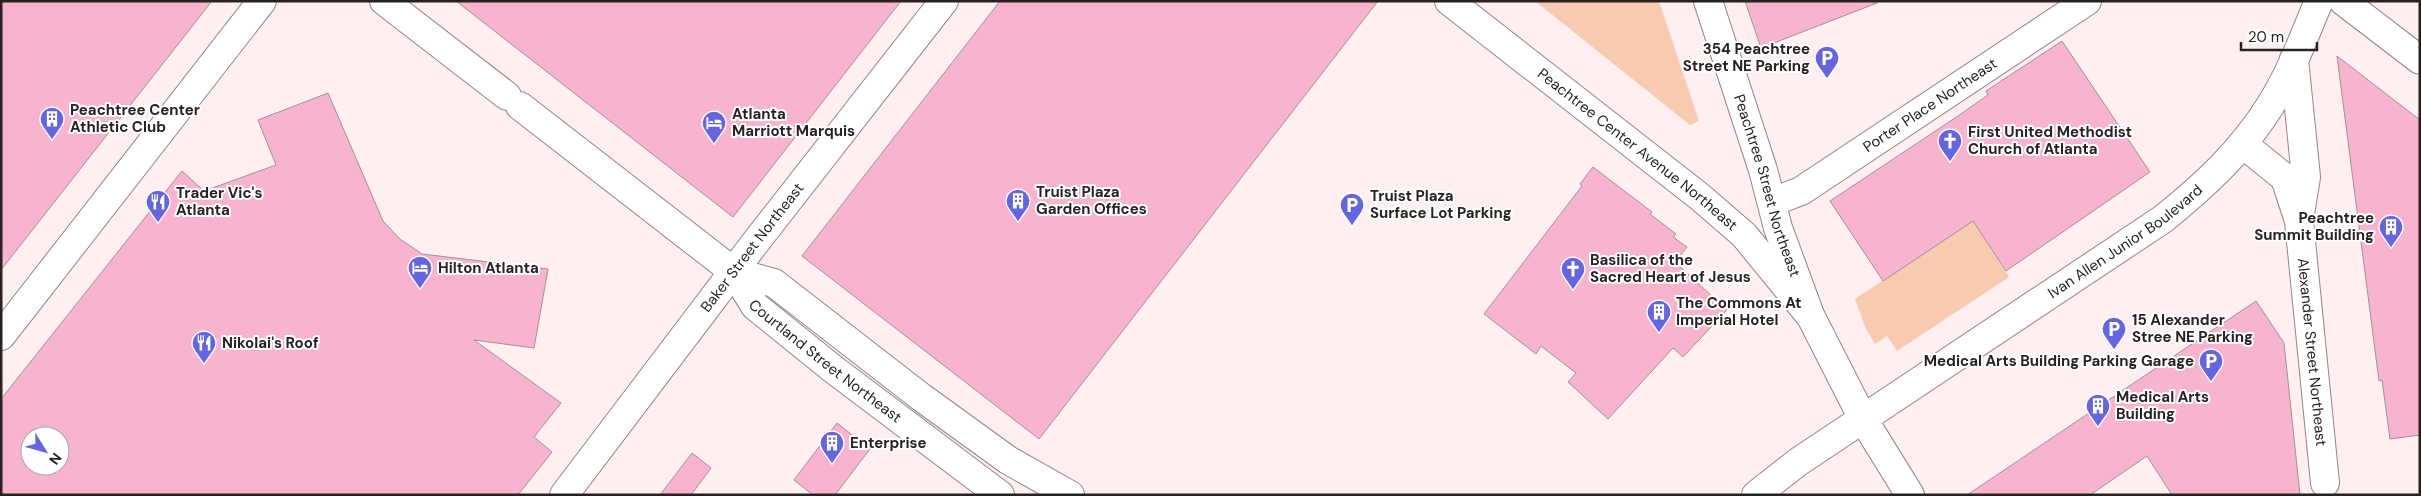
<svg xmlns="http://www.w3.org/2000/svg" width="2421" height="496" viewBox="0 0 2421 496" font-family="'DM Sans',sans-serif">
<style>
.green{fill:#f8caaf}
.building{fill:#f8b4ce;stroke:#a19196;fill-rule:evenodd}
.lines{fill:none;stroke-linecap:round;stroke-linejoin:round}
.minor-casing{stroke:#958485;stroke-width:30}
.major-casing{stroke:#958485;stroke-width:30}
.highway-casing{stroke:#958485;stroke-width:30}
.minor{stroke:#fff;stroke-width:28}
.major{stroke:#fff;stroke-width:28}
.highway{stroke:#fff;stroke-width:28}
.labels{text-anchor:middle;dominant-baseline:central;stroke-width:4;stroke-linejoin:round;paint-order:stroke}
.poi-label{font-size:15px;font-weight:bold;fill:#292222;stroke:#fff;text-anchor:start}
.street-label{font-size:15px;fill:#292222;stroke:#fff}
</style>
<rect width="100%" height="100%" fill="#ffeff0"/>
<!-- green -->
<g class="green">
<path d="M 1535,1 L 1659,1 L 1699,121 L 1690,125 Z"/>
<path d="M 1973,221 L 2009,277 L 1897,351 L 1887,336 L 1875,344 L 1866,329 L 1855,299 Z"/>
</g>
<!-- building -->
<g class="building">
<path d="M 1,1 L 212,1 L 1,270 Z"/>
<path d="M 456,1 L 901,1 L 733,217 Z"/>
<path d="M 1000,1 L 1378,1 L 1039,439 L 802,256 Z"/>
<path d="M 1745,1 L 1877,1 L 1877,3 L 1761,48 Z"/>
<path d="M 2062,41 L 2150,172 L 2006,271 L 1973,221 L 1883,281 L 1830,201 L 1952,120 L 1988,95 L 1986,91 Z"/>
<path d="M 2337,56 L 2420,120 L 2420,435 L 2390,439 L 2382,380 L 2379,381 Z"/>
<path d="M 328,93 L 383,221 L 400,239 L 422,254 L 548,269 L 534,348 L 474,340 L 561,403 L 534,437 L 552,452 L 518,495 L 1,495 L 1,399 L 182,171 L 204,191 L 276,165 L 258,120 ZM 30,436 L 60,436 L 60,466 L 30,466 Z"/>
<path d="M 1593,167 L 1652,212 L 1650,214 L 1676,234 L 1673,237 L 1687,247 L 1675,262 L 1727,310 L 1683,357 L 1673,348 L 1608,419 L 1568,382 L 1576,373 L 1541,346 L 1536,354 L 1484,314 L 1582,186 L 1580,184 Z"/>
<path d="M 2256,301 L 2284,343 L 2300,495 L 2172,495 L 2147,456 L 2090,495 L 1967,495 Z"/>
<path d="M 837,423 L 870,449 L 835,495 L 813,495 L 794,480 Z"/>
<path d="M 692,453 L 711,468 L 691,495 L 660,495 Z"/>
</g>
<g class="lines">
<defs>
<g id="minor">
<path id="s1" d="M 1449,1 L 1700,197 L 1744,235 L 1807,312"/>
<path d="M 2343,1 L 2420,60"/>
<path d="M 2294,59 L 2306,177 L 2300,214"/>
<path id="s2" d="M 2243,144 L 2285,178 L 2299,221 L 2325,483"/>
<path id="s3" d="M 1772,202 L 1801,191 L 2087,1"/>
<path d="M 1,336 L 262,1"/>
</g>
<g id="major">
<path d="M 384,1 L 507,96"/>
<path id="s4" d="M 1708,1 L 1763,170 L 1778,228 L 1810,315 L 1863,419 L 1910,495"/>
<path id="s5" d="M 520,106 L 734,272 L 755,306 L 833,369 L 1000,495"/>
<path id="s6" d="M 564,495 L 755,243 L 944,1"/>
<path id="s7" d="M 1756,495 L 1798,462 L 2163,219 C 2204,186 2242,151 2270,106 C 2291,73 2304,36 2319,1"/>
</g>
<path id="highway" d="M 734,272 L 774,283 L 921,397 L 1008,460 L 1070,495"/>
</defs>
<!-- minor casing -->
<use href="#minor" class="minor-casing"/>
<!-- major casing -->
<use href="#major" class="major-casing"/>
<!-- highway casing -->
<use href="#highway" class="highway-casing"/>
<!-- minor -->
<use href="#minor" class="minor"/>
<!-- major -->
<use href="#major" class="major"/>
<!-- highway -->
<use href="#highway" class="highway"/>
</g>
<!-- icons -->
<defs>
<symbol id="parking-pin" viewBox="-11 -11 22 30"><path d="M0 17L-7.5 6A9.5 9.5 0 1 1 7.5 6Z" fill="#6466df" stroke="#fff"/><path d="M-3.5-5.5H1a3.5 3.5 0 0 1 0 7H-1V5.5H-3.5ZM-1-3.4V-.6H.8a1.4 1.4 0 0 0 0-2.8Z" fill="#fff"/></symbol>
<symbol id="building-pin" viewBox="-11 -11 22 30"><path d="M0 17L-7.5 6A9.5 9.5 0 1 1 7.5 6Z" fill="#6466df" stroke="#fff"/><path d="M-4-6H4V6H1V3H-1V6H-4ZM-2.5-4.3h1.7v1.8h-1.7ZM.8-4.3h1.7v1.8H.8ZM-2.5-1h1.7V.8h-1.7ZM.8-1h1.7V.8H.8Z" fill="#fff"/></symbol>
<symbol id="hotel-pin" viewBox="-11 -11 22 30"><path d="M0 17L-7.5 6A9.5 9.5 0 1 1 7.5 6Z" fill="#6466df" stroke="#fff"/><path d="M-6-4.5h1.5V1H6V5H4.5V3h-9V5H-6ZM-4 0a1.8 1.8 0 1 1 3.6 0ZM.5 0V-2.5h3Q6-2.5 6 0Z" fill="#fff"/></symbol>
<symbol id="church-pin" viewBox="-11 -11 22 30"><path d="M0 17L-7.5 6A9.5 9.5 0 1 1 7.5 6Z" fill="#6466df" stroke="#fff"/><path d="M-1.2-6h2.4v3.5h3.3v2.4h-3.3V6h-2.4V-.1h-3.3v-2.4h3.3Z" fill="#fff"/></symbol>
<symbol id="restaurant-pin" viewBox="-11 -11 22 30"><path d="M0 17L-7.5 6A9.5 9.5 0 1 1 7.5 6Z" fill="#6466df" stroke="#fff"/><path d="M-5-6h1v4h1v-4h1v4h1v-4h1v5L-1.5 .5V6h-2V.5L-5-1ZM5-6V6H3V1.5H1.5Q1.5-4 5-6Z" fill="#fff"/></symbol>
</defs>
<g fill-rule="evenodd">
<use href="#parking-pin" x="1813" y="44" width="28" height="38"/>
<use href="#building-pin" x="38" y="105" width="28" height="38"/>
<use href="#hotel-pin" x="700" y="109" width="28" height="38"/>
<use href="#church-pin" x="1936" y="127" width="28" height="38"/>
<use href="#building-pin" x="1004" y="187" width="28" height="38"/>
<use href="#restaurant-pin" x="144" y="188" width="28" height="38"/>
<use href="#parking-pin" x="1338" y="191" width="28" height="38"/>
<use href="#building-pin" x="2377" y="213" width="28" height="38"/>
<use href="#hotel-pin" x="406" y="254" width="28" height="38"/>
<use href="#church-pin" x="1559" y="255" width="28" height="38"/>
<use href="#building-pin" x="1645" y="298" width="28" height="38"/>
<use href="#parking-pin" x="2100" y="315" width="28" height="38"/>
<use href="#restaurant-pin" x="190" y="329" width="28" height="38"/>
<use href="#parking-pin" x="2197" y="347" width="28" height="38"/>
<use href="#building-pin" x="2084" y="392" width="28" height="38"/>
<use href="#building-pin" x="818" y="429" width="28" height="38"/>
</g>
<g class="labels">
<!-- poi labels -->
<g class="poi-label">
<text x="1810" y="49" text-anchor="end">354 Peachtree<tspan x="1810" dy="17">Street NE Parking</tspan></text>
<text x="70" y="110">Peachtree Center<tspan x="70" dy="17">Athletic Club</tspan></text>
<text x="732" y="114">Atlanta<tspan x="732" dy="17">Marriott Marquis</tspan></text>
<text x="1968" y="132">First United Methodist<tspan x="1968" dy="17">Church of Atlanta</tspan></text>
<text x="1036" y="192">Truist Plaza<tspan x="1036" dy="17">Garden Offices</tspan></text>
<text x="176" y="193">Trader Vic's<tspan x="176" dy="17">Atlanta</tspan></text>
<text x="1370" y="196">Truist Plaza<tspan x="1370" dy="17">Surface Lot Parking</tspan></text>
<text x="2374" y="218" text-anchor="end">Peachtree<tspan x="2374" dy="17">Summit Building</tspan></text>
<text x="1590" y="260">Basilica of the<tspan x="1590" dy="17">Sacred Heart of Jesus</tspan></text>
<text x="438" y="268">Hilton Atlanta</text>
<text x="1676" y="303">The Commons At<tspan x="1676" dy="17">Imperial Hotel</tspan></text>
<text x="2132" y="320">15 Alexander<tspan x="2132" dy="17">Stree NE Parking</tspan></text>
<text x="222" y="343">Nikolai's Roof</text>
<text x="2194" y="361" text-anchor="end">Medical Arts Building Parking Garage</text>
<text x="2116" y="397">Medical Arts<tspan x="2116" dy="17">Building</tspan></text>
<text x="850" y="443">Enterprise</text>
</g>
<!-- street labels -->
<g class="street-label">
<text stroke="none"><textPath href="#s3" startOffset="186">Porter Place Northeast</textPath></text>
<text stroke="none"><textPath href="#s1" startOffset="240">Peachtree Center Avenue Northeast</textPath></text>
<text stroke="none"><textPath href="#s4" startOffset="194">Peachtree Street Northeast</textPath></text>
<text stroke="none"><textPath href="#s7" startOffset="448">Ivan Allen Junior Boulevard</textPath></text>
<text stroke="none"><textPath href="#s6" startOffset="311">Baker Street Northeast</textPath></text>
<text stroke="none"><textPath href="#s2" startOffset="231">Alexander Street Northeast</textPath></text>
<text stroke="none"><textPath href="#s5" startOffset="400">Courtland Street Northeast</textPath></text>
</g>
</g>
<!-- border -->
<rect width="2421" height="496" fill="none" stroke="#292222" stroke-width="5"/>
<!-- north arrow -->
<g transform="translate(45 451) rotate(127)"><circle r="24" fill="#ffffff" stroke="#a9a7a7"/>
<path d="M0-4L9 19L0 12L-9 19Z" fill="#6466df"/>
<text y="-8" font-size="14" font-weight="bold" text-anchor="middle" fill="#292222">N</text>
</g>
<!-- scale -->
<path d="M2241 42v8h76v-8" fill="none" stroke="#292222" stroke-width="2.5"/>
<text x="2248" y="42" font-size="15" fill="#292222" stroke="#ffffff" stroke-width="4" paint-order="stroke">20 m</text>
</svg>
